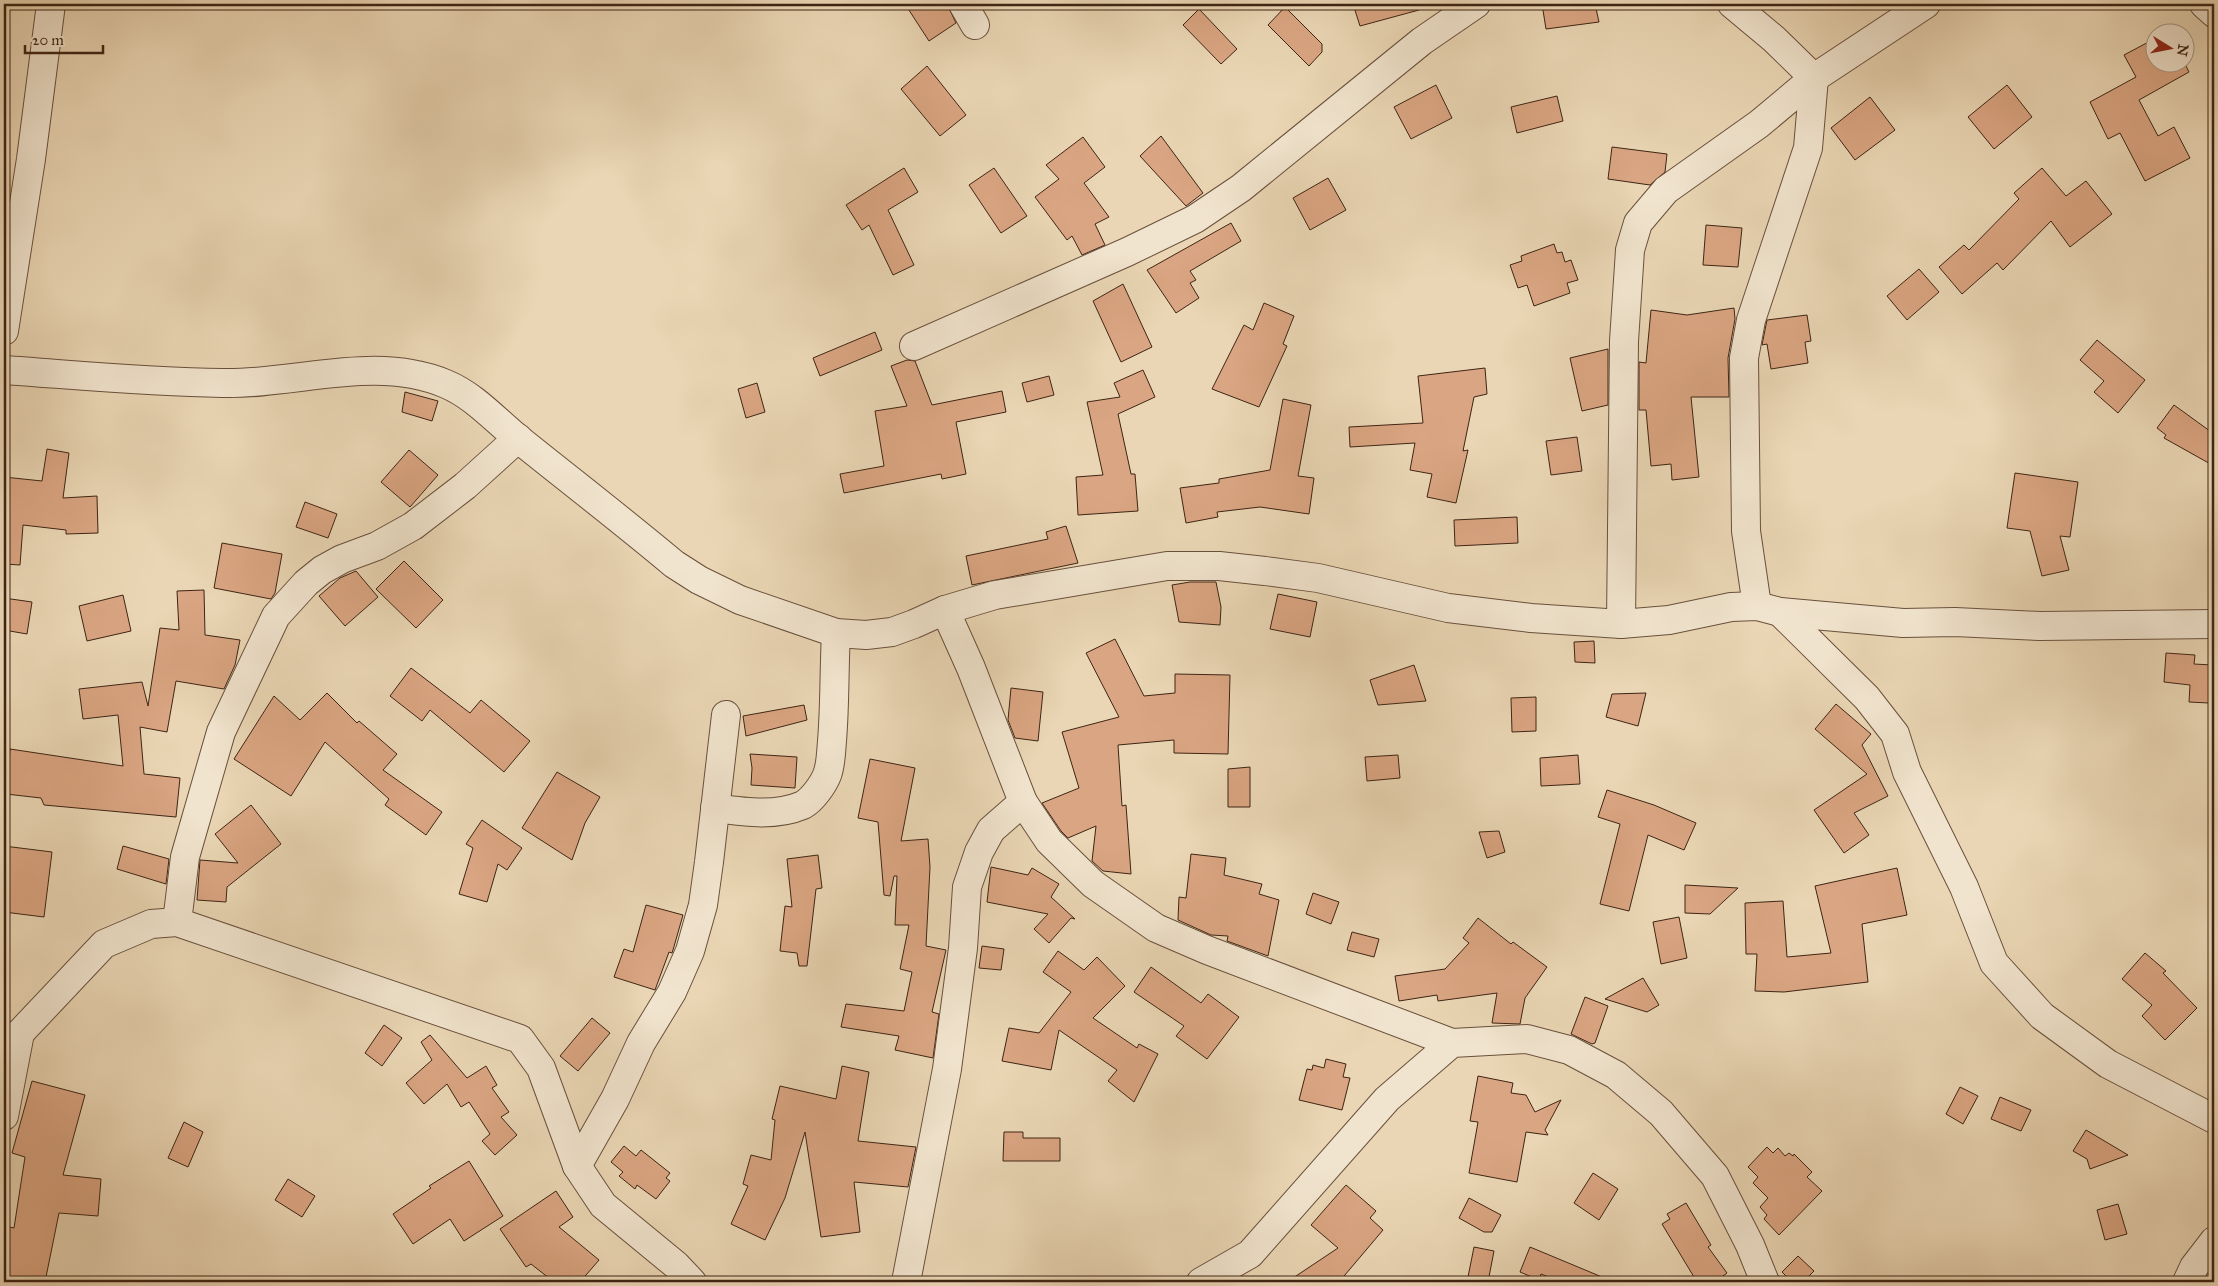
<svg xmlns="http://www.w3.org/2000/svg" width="2218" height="1286" viewBox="0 0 2218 1286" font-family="'IM FELL Great Primer',serif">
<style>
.building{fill:#daa582;stroke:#3e2414}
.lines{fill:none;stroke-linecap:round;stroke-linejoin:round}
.minor-casing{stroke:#69503c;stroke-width:30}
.minor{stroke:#f1e4ce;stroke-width:28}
</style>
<rect width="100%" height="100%" fill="#ead6b4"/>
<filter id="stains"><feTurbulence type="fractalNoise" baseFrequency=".004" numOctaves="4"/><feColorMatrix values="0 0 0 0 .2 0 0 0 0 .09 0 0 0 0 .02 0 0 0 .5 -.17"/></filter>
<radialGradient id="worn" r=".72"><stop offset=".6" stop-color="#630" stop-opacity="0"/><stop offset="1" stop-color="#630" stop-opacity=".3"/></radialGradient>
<!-- building -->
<g class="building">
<path d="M 905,4 L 947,4 L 956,23 L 929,41 Z"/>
<path d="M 1353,4 L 1418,4 L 1419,10 L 1360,26 Z"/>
<path d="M 1542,4 L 1595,4 L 1599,22 L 1546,29 Z"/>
<path d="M 1285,7 L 1322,44 L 1322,52 L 1309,66 L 1268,25 Z"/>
<path d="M 1199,9 L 1237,49 L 1221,64 L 1183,25 Z"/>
<path d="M 2156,38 L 2156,62 L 2184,62 L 2189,72 L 2139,100 L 2158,136 L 2174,127 L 2190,158 L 2145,181 L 2120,133 L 2108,139 L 2090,102 L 2136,77 L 2124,55 Z"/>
<path d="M 927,66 L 966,115 L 940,136 L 901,89 Z"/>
<path d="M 1436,85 L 1452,118 L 1411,139 L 1394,107 Z"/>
<path d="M 2007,85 L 2032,117 L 1994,149 L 1968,117 Z"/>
<path d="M 1557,96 L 1563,121 L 1517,133 L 1511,107 Z"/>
<path d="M 1870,97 L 1895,130 L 1855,160 L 1831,128 Z"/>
<path d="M 1161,136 L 1203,193 L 1186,206 L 1140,156 Z"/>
<path d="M 1083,137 L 1105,167 L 1084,183 L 1109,217 L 1095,224 L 1105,245 L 1082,255 L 1072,236 L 1067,240 L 1035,197 L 1059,179 L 1046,165 Z"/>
<path d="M 1612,147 L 1667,154 L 1665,172 L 1650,185 L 1608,179 Z"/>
<path d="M 904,168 L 918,192 L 888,210 L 914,265 L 893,275 L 869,225 L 862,230 L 846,205 Z"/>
<path d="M 994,168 L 1027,216 L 1001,233 L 969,185 Z"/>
<path d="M 2042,168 L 2066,196 L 2086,181 L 2112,214 L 2070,247 L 2051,221 L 2003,270 L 1997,263 L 1962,294 L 1939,267 L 1964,245 L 1969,250 L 2019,199 L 2014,193 Z"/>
<path d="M 1328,178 L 1346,210 L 1310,230 L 1293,198 Z"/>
<path d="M 1231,223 L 1241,241 L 1190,271 L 1196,280 L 1190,283 L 1199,298 L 1176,313 L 1147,270 Z"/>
<path d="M 1706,225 L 1742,228 L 1738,267 L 1703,265 Z"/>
<path d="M 1554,244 L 1557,253 L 1562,252 L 1565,262 L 1571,260 L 1578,280 L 1567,283 L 1570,293 L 1534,306 L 1527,285 L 1518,288 L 1510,265 L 1522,261 L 1521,256 Z"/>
<path d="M 1919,269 L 1939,292 L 1907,320 L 1887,296 Z"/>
<path d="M 1123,284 L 1152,347 L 1121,362 L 1093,301 Z"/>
<path d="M 1264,303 L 1294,316 L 1283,344 L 1287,346 L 1259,407 L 1212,389 L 1244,325 L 1253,330 Z"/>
<path d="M 1734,308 L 1735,319 L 1728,358 L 1729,397 L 1691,397 L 1699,477 L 1672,480 L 1671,464 L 1651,466 L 1646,410 L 1639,410 L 1639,362 L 1646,363 L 1651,310 L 1687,315 Z"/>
<path d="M 1807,315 L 1811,341 L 1805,342 L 1808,363 L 1771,369 L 1767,344 L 1762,345 L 1767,320 Z"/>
<path d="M 875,332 L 882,350 L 820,376 L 813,358 Z"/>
<path d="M 2097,340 L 2145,380 L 2118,413 L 2094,392 L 2104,381 L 2080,360 Z"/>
<path d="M 1608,349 L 1608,405 L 1582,411 L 1570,358 Z"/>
<path d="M 907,360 L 915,361 L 932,405 L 1002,391 L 1006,412 L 956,422 L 966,474 L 942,479 L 941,474 L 844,493 L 840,474 L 884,466 L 875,411 L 907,406 L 891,366 Z"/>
<path d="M 1485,368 L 1487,394 L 1474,397 L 1463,451 L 1468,450 L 1456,503 L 1427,497 L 1432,474 L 1410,470 L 1415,443 L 1350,447 L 1349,427 L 1423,423 L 1418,376 Z"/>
<path d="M 1143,370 L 1155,397 L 1118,414 L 1131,474 L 1135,474 L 1138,511 L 1078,515 L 1076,477 L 1103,475 L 1087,402 L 1120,397 L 1114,383 Z"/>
<path d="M 1049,376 L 1054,395 L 1027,402 L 1022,383 Z"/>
<path d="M 757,383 L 765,412 L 746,418 L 738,389 Z"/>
<path d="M 405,392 L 438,401 L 432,421 L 402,412 Z"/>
<path d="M 1283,399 L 1311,405 L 1298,476 L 1314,478 L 1309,514 L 1260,507 L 1217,512 L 1218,517 L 1186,523 L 1180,488 L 1219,483 L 1219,479 L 1270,470 Z"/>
<path d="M 2174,405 L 2214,434 L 2214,466 L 2164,438 L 2166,435 L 2157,428 Z"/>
<path d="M 1577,437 L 1582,471 L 1551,475 L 1546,441 Z"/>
<path d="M 47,449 L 69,453 L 63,498 L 97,496 L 98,533 L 66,534 L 66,530 L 23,525 L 20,565 L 4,564 L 4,477 L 42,481 Z"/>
<path d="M 409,450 L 438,475 L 410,507 L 381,482 Z"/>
<path d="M 2015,473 L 2078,482 L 2070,537 L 2060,536 L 2069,570 L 2042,576 L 2030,531 L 2007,528 Z"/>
<path d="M 305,502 L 337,514 L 328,538 L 296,527 Z"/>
<path d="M 1517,517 L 1518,543 L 1455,546 L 1454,520 Z"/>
<path d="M 1066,526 L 1078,563 L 972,585 L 966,556 L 1048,539 L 1046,532 Z"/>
<path d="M 222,543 L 282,554 L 275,593 L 271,599 L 214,588 Z"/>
<path d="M 404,561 L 443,600 L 416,628 L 376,589 Z"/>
<path d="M 356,571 L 378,597 L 345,626 L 319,596 L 340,578 Z"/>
<path d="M 1190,582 L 1216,582 L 1221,607 L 1220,625 L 1179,622 L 1172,585 Z"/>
<path d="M 204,590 L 205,635 L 240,640 L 235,665 L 224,689 L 176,681 L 167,732 L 140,727 L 144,774 L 180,778 L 176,817 L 44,805 L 41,798 L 6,794 L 10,749 L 123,766 L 118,715 L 83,719 L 79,689 L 142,682 L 148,706 L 160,628 L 179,630 L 177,591 Z"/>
<path d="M 1278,594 L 1317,602 L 1310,637 L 1270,629 Z"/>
<path d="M 123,595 L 131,631 L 87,641 L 79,606 Z"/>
<path d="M 4,598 L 32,602 L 27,634 L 4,630 Z"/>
<path d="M 1115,639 L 1144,696 L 1175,693 L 1175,674 L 1230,675 L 1228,754 L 1174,753 L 1174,740 L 1118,745 L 1122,806 L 1126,805 L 1131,874 L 1103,871 L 1092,861 L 1096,826 L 1068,838 L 1061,831 L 1042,803 L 1079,788 L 1062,732 L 1119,717 L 1086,653 Z"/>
<path d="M 1594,641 L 1595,663 L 1575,662 L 1574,642 Z"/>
<path d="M 2166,653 L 2195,655 L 2194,664 L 2212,665 L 2209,703 L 2189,702 L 2190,685 L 2164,682 Z"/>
<path d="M 1414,665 L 1426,701 L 1378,705 L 1370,680 Z"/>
<path d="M 411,668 L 470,713 L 481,700 L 530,741 L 504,772 L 430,710 L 422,721 L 390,696 Z"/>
<path d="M 1011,688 L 1043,692 L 1038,741 L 1015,738 L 1008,720 Z"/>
<path d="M 327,693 L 357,723 L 359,721 L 397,754 L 383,770 L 442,812 L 426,835 L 385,805 L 389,799 L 325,742 L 291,796 L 234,759 L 274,696 L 300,720 Z"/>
<path d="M 1646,693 L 1638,726 L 1606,717 L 1612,694 Z"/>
<path d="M 1536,697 L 1536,731 L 1512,732 L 1511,698 Z"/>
<path d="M 1836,704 L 1871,734 L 1862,745 L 1888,796 L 1854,813 L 1869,835 L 1844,853 L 1814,810 L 1867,774 L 1815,729 Z"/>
<path d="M 804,705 L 807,720 L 746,736 L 743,716 Z"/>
<path d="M 750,754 L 797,757 L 795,788 L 751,785 L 752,768 Z"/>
<path d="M 1398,755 L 1400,778 L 1367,781 L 1365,757 Z"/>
<path d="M 1578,755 L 1580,784 L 1541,786 L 1540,758 Z"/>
<path d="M 870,759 L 915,768 L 901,841 L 928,839 L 930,867 L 926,946 L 946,950 L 932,1012 L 939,1014 L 933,1058 L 895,1050 L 899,1036 L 841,1027 L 846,1004 L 904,1011 L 912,972 L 900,969 L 909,925 L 895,925 L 897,876 L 894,876 L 890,896 L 884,895 L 878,822 L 858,818 Z"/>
<path d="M 1250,767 L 1250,807 L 1228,807 L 1228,769 Z"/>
<path d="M 557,772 L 600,797 L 585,823 L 572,860 L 522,828 Z"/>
<path d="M 1607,790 L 1654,805 L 1696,823 L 1684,850 L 1648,835 L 1629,911 L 1600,904 L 1620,824 L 1598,817 Z"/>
<path d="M 251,805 L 281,844 L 227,887 L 226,902 L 197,900 L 200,860 L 238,863 L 215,834 Z"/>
<path d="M 482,820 L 522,848 L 507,870 L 498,864 L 487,902 L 459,894 L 473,848 L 466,844 Z"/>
<path d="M 1499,831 L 1505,852 L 1487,858 L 1479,832 Z"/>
<path d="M 4,846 L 52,852 L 44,917 L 4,912 Z"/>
<path d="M 123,846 L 169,859 L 166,884 L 117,869 Z"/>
<path d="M 1191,854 L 1226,858 L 1224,875 L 1262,884 L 1259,894 L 1279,900 L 1268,956 L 1227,941 L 1228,936 L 1211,935 L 1178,920 L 1179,897 L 1186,898 Z"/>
<path d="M 818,855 L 822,888 L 816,889 L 807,966 L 799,966 L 797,953 L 780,951 L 785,906 L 792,907 L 787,859 Z"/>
<path d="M 991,867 L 1028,875 L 1032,868 L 1059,884 L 1051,897 L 1075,919 L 1071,918 L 1049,943 L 1034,929 L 1048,914 L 987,902 Z"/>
<path d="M 1897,868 L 1907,915 L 1862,924 L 1868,982 L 1784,992 L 1755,991 L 1757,954 L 1746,954 L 1745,903 L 1783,901 L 1787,957 L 1831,953 L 1815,886 Z"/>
<path d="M 1685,885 L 1738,888 L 1710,914 L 1685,913 Z"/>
<path d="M 1313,893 L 1339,902 L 1331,924 L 1306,914 Z"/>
<path d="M 646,905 L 683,915 L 673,950 L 672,953 L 669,952 L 655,990 L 614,977 L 624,949 L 633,952 Z"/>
<path d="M 1679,917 L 1687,958 L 1661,964 L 1653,922 Z"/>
<path d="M 1478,918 L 1511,944 L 1513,942 L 1547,967 L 1525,998 L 1520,1024 L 1492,1023 L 1497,993 L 1438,1001 L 1437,995 L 1399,1001 L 1395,976 L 1445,969 L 1469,943 L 1463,938 Z"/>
<path d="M 1352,932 L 1379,939 L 1374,957 L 1347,950 Z"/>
<path d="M 982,946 L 1004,949 L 1001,970 L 979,968 Z"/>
<path d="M 1058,951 L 1084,970 L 1097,957 L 1125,986 L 1093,1018 L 1137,1048 L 1139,1044 L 1158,1054 L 1134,1102 L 1108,1081 L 1117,1070 L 1059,1030 L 1051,1070 L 1002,1061 L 1009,1028 L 1039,1033 L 1071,992 L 1043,972 Z"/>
<path d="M 2145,953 L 2166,971 L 2163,973 L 2197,1008 L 2165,1040 L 2142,1016 L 2152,1005 L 2122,979 Z"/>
<path d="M 1151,967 L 1201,1003 L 1208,994 L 1239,1017 L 1207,1059 L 1176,1036 L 1184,1026 L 1134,992 Z"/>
<path d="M 1643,978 L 1659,1005 L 1647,1012 L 1605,999 Z"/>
<path d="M 1585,997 L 1608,1006 L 1595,1043 L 1592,1044 L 1571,1034 Z"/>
<path d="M 592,1018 L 610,1033 L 578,1071 L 560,1056 Z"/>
<path d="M 384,1025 L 402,1038 L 382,1066 L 365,1053 Z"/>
<path d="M 430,1035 L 467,1078 L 486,1066 L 497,1085 L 492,1088 L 509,1112 L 501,1117 L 517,1135 L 495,1155 L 482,1141 L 490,1134 L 469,1102 L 461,1107 L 447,1084 L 424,1104 L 406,1083 L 432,1060 L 421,1042 Z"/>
<path d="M 1326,1059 L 1346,1064 L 1343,1077 L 1350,1078 L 1342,1110 L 1299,1100 L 1307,1069 L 1312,1070 L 1313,1065 L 1324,1068 Z"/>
<path d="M 842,1066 L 869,1072 L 858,1141 L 916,1147 L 908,1187 L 854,1182 L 860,1232 L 821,1237 L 805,1132 L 785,1198 L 765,1240 L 731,1224 L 748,1186 L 743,1184 L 751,1155 L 771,1160 L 775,1120 L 772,1119 L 780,1086 L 836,1099 Z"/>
<path d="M 1478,1076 L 1513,1083 L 1511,1093 L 1526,1095 L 1535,1112 L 1561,1100 L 1545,1130 L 1548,1135 L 1526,1132 L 1517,1182 L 1469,1173 L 1478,1122 L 1470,1121 Z"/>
<path d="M 32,1081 L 85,1095 L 63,1175 L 101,1179 L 98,1216 L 59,1213 L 45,1282 L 4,1282 L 4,1226 L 14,1228 L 25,1157 L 12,1153 Z"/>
<path d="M 1960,1087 L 1978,1096 L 1963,1124 L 1946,1114 Z"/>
<path d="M 2000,1097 L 2031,1110 L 2021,1131 L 1991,1119 Z"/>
<path d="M 184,1122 L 203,1132 L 188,1167 L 168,1158 Z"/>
<path d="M 2086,1130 L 2128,1155 L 2090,1169 L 2087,1159 L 2073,1151 Z"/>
<path d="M 1004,1132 L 1023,1132 L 1023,1138 L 1060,1138 L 1060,1161 L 1003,1161 Z"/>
<path d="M 624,1146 L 636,1156 L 641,1150 L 670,1173 L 666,1178 L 670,1181 L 656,1199 L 637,1185 L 635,1189 L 619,1176 L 623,1172 L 611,1162 Z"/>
<path d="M 1767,1147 L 1773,1153 L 1778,1148 L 1785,1156 L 1789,1153 L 1793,1156 L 1794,1154 L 1812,1172 L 1807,1177 L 1822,1191 L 1779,1235 L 1764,1219 L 1767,1215 L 1760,1207 L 1768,1198 L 1753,1183 L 1758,1177 L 1748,1167 Z"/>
<path d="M 469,1161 L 503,1216 L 464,1241 L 450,1219 L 413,1244 L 393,1214 L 431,1188 L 429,1186 Z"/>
<path d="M 1593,1173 L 1618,1189 L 1599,1220 L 1574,1203 Z"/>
<path d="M 288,1179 L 315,1196 L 302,1217 L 275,1200 Z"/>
<path d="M 1346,1185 L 1376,1211 L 1370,1218 L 1383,1230 L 1339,1282 L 1287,1282 L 1338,1248 L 1311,1225 Z"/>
<path d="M 556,1191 L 573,1217 L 559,1227 L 599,1260 L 580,1282 L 554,1282 L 531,1264 L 526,1267 L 500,1229 Z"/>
<path d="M 1469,1198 L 1501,1215 L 1492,1232 L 1484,1232 L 1459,1218 Z"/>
<path d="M 1686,1203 L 1711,1245 L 1708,1247 L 1727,1273 L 1715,1282 L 1697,1282 L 1662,1224 L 1670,1219 L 1667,1214 Z"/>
<path d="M 2118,1204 L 2127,1234 L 2105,1240 L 2097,1210 Z"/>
<path d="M 1474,1247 L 1494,1251 L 1488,1282 L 1467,1282 Z"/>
<path d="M 1530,1247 L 1614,1282 L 1561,1282 L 1541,1274 L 1539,1280 L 1520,1272 Z"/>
<path d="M 1798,1256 L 1814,1271 L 1803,1282 L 1792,1282 L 1782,1272 Z"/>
</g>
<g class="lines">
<defs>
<g id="minor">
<path d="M 963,4 L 975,25"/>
<path d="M 1732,4 L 1774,39 L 1814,78 L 1808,148 L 1751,320 L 1744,358 L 1746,531 L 1757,606"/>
<path d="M 2204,4 L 2214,13"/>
<path d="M 4,331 L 31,159 L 51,4"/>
<path d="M 914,346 L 1127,252 L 1195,219 L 1241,188 L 1422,41 L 1476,4"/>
<path d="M 4,370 C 76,375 149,382 222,383 C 297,385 374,354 446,384 C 475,396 497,422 521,441 C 572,482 624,522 674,564 L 699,580 L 740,600 L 836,633 L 866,635 L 892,632 L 914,624 L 945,610 L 995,595 L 1167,566 L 1219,566 L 1265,571 L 1318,578 L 1448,608 L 1531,618 L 1621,624 L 1669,620 L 1731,607 L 1757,606 L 1780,612 L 1903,623 L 1955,622 L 2040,626 L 2214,624"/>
<path d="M 945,610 L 971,668 L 1023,802 L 1049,841 L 1093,884 L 1156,928 L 1207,950 L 1452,1043"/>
<path d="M 1780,612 L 1867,698 L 1895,734 L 1907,772 L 1964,887 L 1994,963 L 2042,1016 L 2108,1064 L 2214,1119"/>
<path d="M 1621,624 L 1624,341 L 1630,250 L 1638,223 L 1666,190 L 1759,124 L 1814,78 L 1926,4"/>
<path d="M 715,808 C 744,812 775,817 803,805 C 812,800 823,785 827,775 C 831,765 831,752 832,741 C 835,705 834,669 836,633"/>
<path d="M 177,922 L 185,857 L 221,732 L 276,616 L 306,583 L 322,570 L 342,559 L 377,546 L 413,526 L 465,486 L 518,438"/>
<path d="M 4,1043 L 20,1033 L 104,944 L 151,924 L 177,922 L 520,1039 L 541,1068 L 577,1166 L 603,1205 L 676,1265 L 692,1282"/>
<path d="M 4,1116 L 20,1033"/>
<path d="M 577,1166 L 615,1099 L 641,1043 L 672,992 L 690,951 L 703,905 L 709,862 L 726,715"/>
<path d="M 906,1282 L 947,1069 L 963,948 L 967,887 L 979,852 L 991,830 L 1023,802"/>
<path d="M 1201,1282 L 1250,1254 L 1387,1099 L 1452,1043 L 1527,1039 L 1569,1050 L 1616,1075 L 1661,1113 L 1715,1176 L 1750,1245 L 1765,1282"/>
<path d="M 2187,1282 L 2194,1267 L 2214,1241"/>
</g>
</defs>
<!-- minor casing -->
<use href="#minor" class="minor-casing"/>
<!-- minor -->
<use href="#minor" class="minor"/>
</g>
<!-- margin -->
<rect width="2218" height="1286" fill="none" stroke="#ead6b4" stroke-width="20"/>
<rect x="5" y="5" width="2208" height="1276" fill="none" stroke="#3e2414" stroke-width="2.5"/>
<rect x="10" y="10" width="2198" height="1266" fill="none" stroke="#3e2414"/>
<!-- north arrow -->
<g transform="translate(2170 48) rotate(100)"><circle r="24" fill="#f1e4ce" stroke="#a99784"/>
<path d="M0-4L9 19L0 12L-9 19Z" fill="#8f2418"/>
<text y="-8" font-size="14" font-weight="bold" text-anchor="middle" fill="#3e2414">N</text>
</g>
<!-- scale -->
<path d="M25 45v8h78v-8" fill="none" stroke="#3e2414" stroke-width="2.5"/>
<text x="32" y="45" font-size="15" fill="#3e2414" stroke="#f1e4ce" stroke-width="4" paint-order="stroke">20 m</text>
<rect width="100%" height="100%" filter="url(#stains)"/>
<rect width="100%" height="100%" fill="url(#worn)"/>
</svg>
